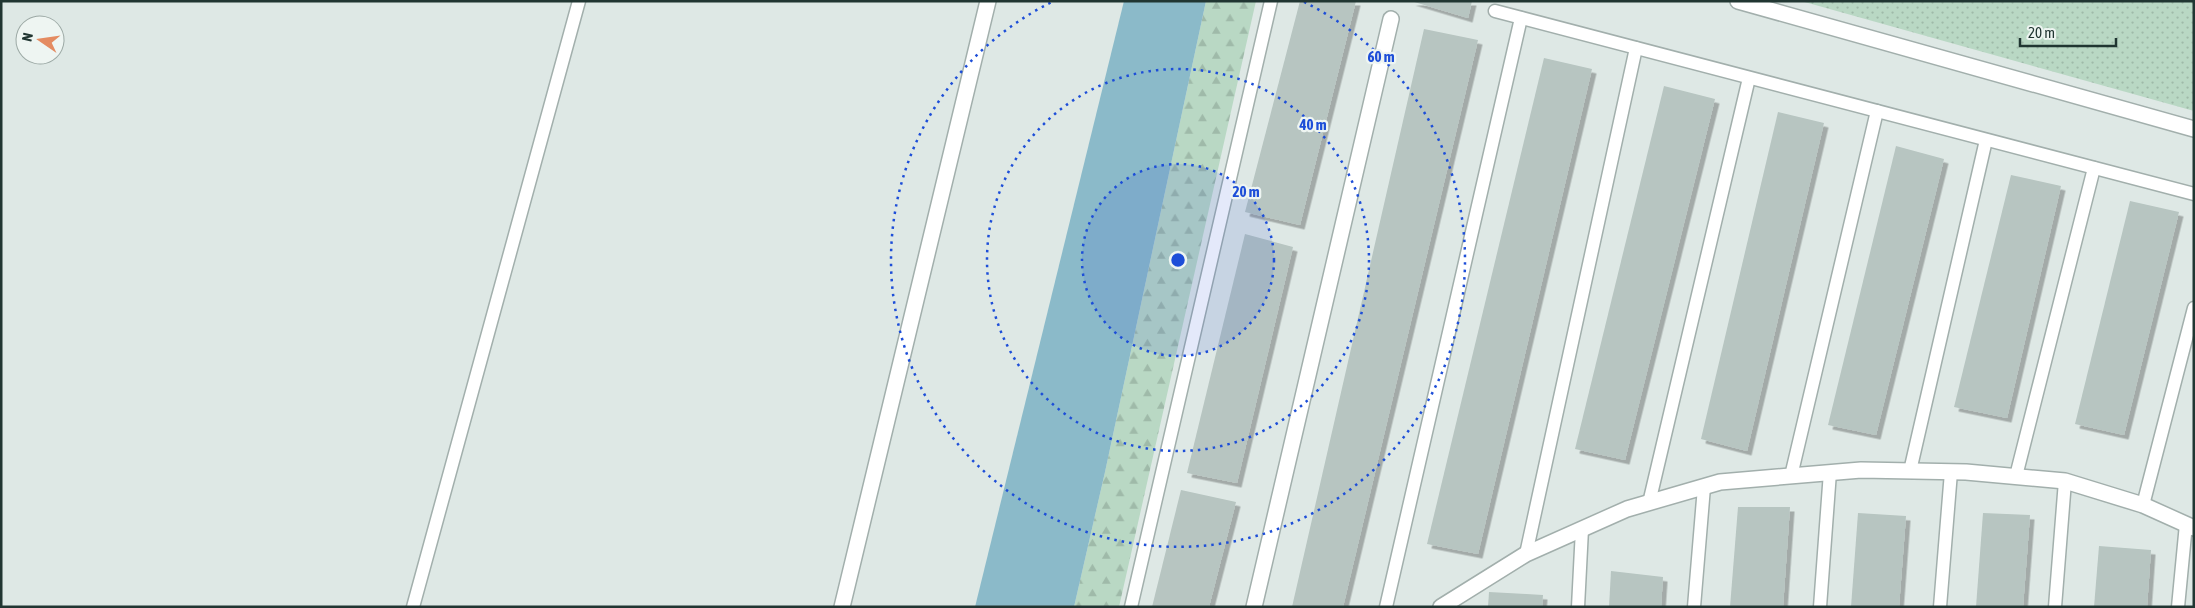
<svg xmlns="http://www.w3.org/2000/svg" width="2195" height="608" viewBox="0 0 2195 608" font-family="'Asap Condensed',sans-serif">
<style>
.grass{fill:url(#grass-dots)}
.forest{fill:url(#forest-firs)}
.water{fill:#8bbac9}
.building{fill:#b7c5c1;filter:url(#shadow)}
.lines{fill:none;stroke-linecap:round;stroke-linejoin:round}
.service-casing{stroke:#a2afac;stroke-width:15}
.minor-casing{stroke:#a2afac;stroke-width:18}
.service{stroke:#fff;stroke-width:12}
.minor{stroke:#fff;stroke-width:15}
.ring{fill:none;stroke:#1d4ed8;stroke-width:2.5;stroke-dasharray:2.5 5}
.centre{fill:#1d4ed8;stroke:#eef5f2;stroke-width:2.5}
.ring-label{font-size:15px;text-anchor:middle;font-weight:bold;fill:#1d4ed8;stroke:#eef5f2;stroke-width:4.5;stroke-linejoin:round;paint-order:stroke}
</style>
<defs>
<pattern id="grass-dots" width="8" height="8" patternUnits="userSpaceOnUse" patternTransform="scale(1.25)"><rect width="8" height="8" fill="#b9d8c4"/><path d="M2 2h.1M6 6h.1" fill="none" stroke="#9fbaa9" stroke-width="1.8" stroke-linecap="round"/></pattern>
<pattern id="forest-firs" width="22" height="20" patternUnits="userSpaceOnUse" patternTransform="scale(1.25)"><rect width="22" height="20" fill="#b9d8c4"/><path d="M5 1l3.5 6h-7zM16 11l3.5 6h-7z" fill="#9fbaa9"/></pattern>
<filter id="shadow"><feDropShadow dx="4.5" dy="4.5" stdDeviation="0" flood-color="#0004"/></filter>
</defs>
<rect width="100%" height="100%" fill="#dee8e5"/>
<!-- grass -->
<path class="grass" d="M 1801,1 L 2194,1 L 2194,111 Z"/>
<!-- forest -->
<path class="forest" d="M 1206,1 L 1256,1 L 1119,607 L 1074,607 L 1105,472 Z"/>
<!-- water -->
<path class="water" d="M 1124,1 L 1206,1 L 1105,472 L 1074,607 L 975,607 Z"/>
<!-- building -->
<g class="building">
<path d="M 1300,1 L 1356,1 L 1300,225 L 1245,212 Z"/>
<path d="M 1411,1 L 1472,1 L 1468,18 Z"/>
<path d="M 1424,29 L 1478,40 L 1343,607 L 1292,607 Z"/>
<path d="M 1544,58 L 1592,69 L 1478,554 L 1427,544 Z"/>
<path d="M 1664,86 L 1715,99 L 1625,460 L 1575,449 Z"/>
<path d="M 1778,112 L 1824,123 L 1747,451 L 1701,439 Z"/>
<path d="M 1896,146 L 1944,159 L 1876,435 L 1828,425 Z"/>
<path d="M 2011,175 L 2061,186 L 2007,418 L 1954,407 Z"/>
<path d="M 2130,201 L 2179,212 L 2124,435 L 2075,424 Z"/>
<path d="M 1245,234 L 1293,247 L 1237,483 L 1187,473 Z"/>
<path d="M 1181,490 L 1236,502 L 1209,607 L 1152,607 Z"/>
<path d="M 1738,507 L 1790,507 L 1783,607 L 1730,607 Z"/>
<path d="M 1858,513 L 1906,516 L 1899,607 L 1851,607 Z"/>
<path d="M 1983,513 L 2030,515 L 2023,607 L 1976,607 Z"/>
<path d="M 2099,546 L 2151,550 L 2147,607 L 2094,607 Z"/>
<path d="M 1611,571 L 1663,577 L 1661,607 L 1609,607 Z"/>
<path d="M 1489,592 L 1543,595 L 1542,607 L 1488,607 Z"/>
</g>
<g class="lines">
<defs>
<g id="service">
<path d="M 1495,11 L 2194,194"/>
<path d="M 1910,471 L 1986,140"/>
<path d="M 1791,476 L 1877,111"/>
<path d="M 2016,476 L 2094,168"/>
<path d="M 1649,503 L 1749,78"/>
<path d="M 2143,505 L 2194,308"/>
<path d="M 1526,554 L 1636,48"/>
<path d="M 413,607 L 579,1"/>
<path d="M 1131,607 L 1271,1"/>
<path d="M 1386,607 L 1521,18"/>
<path d="M 1578,607 L 1582,529"/>
<path d="M 1694,607 L 1704,487"/>
<path d="M 1820,607 L 1830,472"/>
<path d="M 1940,607 L 1951,472"/>
<path d="M 2055,607 L 2065,481"/>
<path d="M 2178,607 L 2186,524"/>
</g>
<g id="minor">
<path d="M 1738,1 L 2194,129"/>
<path d="M 842,607 L 988,1"/>
<path d="M 1254,607 L 1391,19"/>
<path d="M 1441,607 L 1526,554 L 1627,509 L 1720,482 L 1861,470 L 1966,472 L 2065,481 L 2143,505 L 2194,528"/>
</g>
</defs>
<!-- service casing -->
<use href="#service" class="service-casing"/>
<!-- minor casing -->
<use href="#minor" class="minor-casing"/>
<!-- service -->
<use href="#service" class="service"/>
<!-- minor -->
<use href="#minor" class="minor"/>
</g>
<!-- distance rings -->
<circle cx="1178" cy="260" r="96" fill="#1d4ed8" fill-opacity=".12"/>
<g class="ring">
<circle cx="1178" cy="260" r="96"/>
<circle cx="1178" cy="260" r="191"/>
<path d="M1304 2A287 287 0 1 1 1052 2"/>
</g>
<circle cx="1178" cy="260" r="8" class="centre"/>
<g class="ring-label">
<text x="1381" y="62">60 m</text>
<text x="1313" y="130">40 m</text>
<text x="1246" y="197">20 m</text>
</g>
<!-- border -->
<rect width="2195" height="608" fill="none" stroke="#213632" stroke-width="5"/>
<!-- north arrow -->
<g transform="translate(40 40) rotate(283)"><circle r="24" fill="#eef5f2" stroke="#9ca9a5"/>
<path d="M0-4L9 19L0 12L-9 19Z" fill="#e48b61"/>
<text y="-8" font-size="14" font-weight="bold" text-anchor="middle" fill="#213632">N</text>
</g>
<!-- scale -->
<path d="M2020 38v8h96v-8" fill="none" stroke="#213632" stroke-width="2.5"/>
<text x="2028" y="38" font-size="15" fill="#213632" stroke="#eef5f2" stroke-width="4" paint-order="stroke">20 m</text>
</svg>
